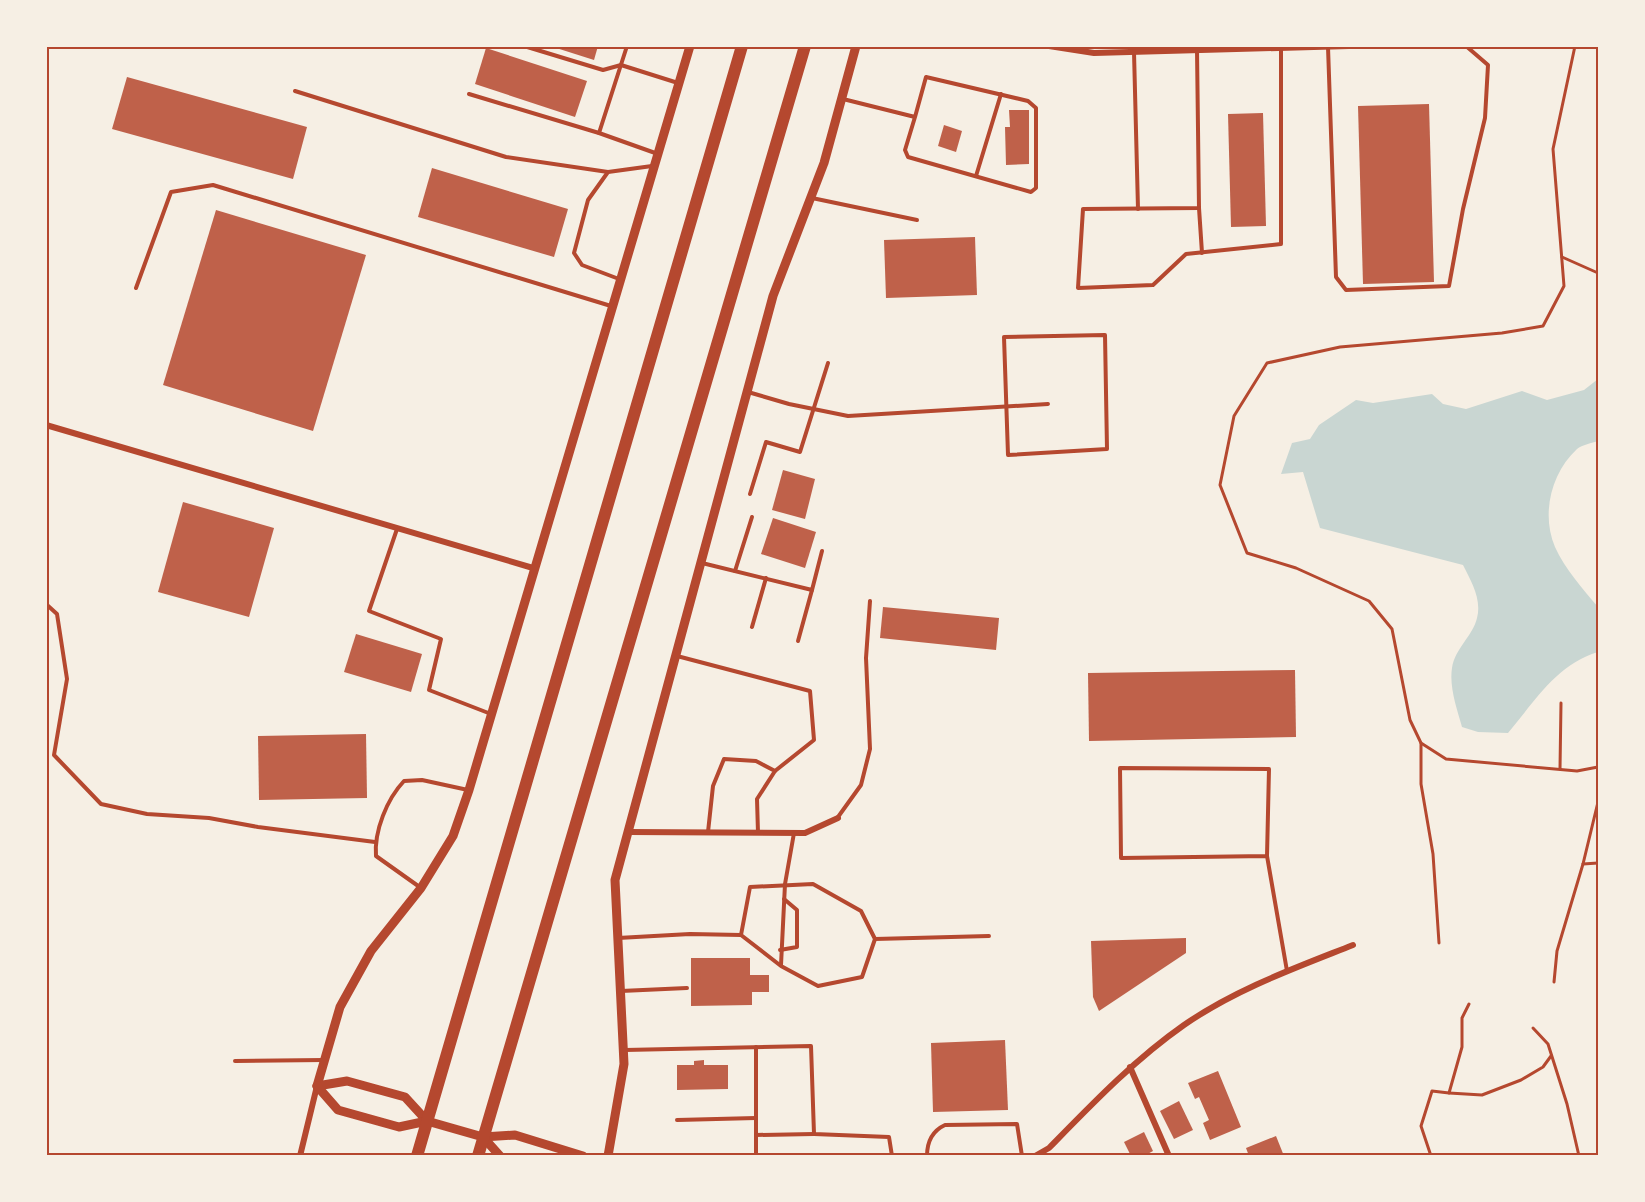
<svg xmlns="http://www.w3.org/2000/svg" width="1645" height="1202" viewBox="0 0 1645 1202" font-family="Helvetica,sans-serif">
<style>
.water{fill:#c9d6d2}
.building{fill:#bf614a}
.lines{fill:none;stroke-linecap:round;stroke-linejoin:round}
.path{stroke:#b5482f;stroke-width:3}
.service{stroke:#b5482f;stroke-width:4}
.minor{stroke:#b5482f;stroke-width:6}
.tertiary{stroke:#b5482f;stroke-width:9}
.trunk{stroke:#b5482f;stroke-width:12}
.neatline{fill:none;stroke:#b5482f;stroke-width:2}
</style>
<rect width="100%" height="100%" fill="#f6efe4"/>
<!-- water -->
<path class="water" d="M 1598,379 L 1598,441 C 1592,443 1582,445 1577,449 C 1551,473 1541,514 1555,547 C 1565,569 1583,589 1598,607 L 1598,652 C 1556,665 1536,700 1508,733 L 1478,732 L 1462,727 C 1457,709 1449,687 1452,668 C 1455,648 1473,636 1477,618 C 1482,599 1471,581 1463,565 L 1320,528 L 1303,472 L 1281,474 L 1292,443 L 1310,439 L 1319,425 L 1356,400 L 1373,403 L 1432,394 L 1443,404 L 1466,409 L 1522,391 L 1547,400 L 1584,390 Z"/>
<!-- building -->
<g class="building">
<path d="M 550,46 L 598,46 L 594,60 Z"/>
<path d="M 486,48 L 587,81 L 575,117 L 475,84 Z"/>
<path d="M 127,77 L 307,127 L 293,179 L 112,129 Z"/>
<path d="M 1429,104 L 1434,282 L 1363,284 L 1358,106 Z"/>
<path d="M 1009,110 L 1029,110 L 1029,164 L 1006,165 L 1005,127 L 1010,127 Z"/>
<path d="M 1263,113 L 1266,226 L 1231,227 L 1228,114 Z"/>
<path d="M 944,125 L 962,131 L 956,152 L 938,146 Z"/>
<path d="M 432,168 L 568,209 L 554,257 L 418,217 Z"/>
<path d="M 216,210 L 366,255 L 313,431 L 163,385 Z"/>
<path d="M 975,237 L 977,295 L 886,298 L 884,240 Z"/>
<path d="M 783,470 L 815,479 L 805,519 L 772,510 Z"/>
<path d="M 183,502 L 274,528 L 249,617 L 158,592 Z"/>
<path d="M 773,518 L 816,532 L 805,568 L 761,554 Z"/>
<path d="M 883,607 L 999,618 L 996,650 L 880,638 Z"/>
<path d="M 356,634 L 422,654 L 411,692 L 344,672 Z"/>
<path d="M 1295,670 L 1296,737 L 1089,741 L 1088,673 Z"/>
<path d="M 366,734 L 367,798 L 259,800 L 258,736 Z"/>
<path d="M 1186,938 L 1186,953 L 1099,1011 L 1093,997 L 1091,941 Z"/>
<path d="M 691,958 L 750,958 L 750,975 L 769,975 L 769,992 L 752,992 L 752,1005 L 691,1006 Z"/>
<path d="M 1005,1040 L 1008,1110 L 933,1112 L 931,1043 Z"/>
<path d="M 704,1060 L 704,1065 L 728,1065 L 728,1089 L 677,1090 L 677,1065 L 694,1065 L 694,1061 Z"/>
<path d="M 1218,1071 L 1241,1127 L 1210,1140 L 1203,1123 L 1209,1120 L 1199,1097 L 1195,1099 L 1188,1083 Z"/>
<path d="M 1179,1101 L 1193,1130 L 1174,1139 L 1160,1111 Z"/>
<path d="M 1144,1132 L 1153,1151 L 1144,1156 L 1131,1156 L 1124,1142 Z"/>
<path d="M 1276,1136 L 1284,1156 L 1249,1156 L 1246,1148 Z"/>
</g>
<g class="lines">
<!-- path -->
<g class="path">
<path d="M 1575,46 L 1553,149 L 1564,286 L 1543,326 L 1502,333 L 1340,347 L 1267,363 L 1234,416 L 1220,485 L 1247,553 L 1296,568 L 1369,601 L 1392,629 L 1410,720 L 1421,743 L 1446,759 L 1577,771 L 1598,767"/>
<path d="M 1562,257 L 1598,273"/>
<path d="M 1421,743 L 1421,784 L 1433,854 L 1439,943"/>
<path d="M 1560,769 L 1561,703"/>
<path d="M 1583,864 L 1598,863"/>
<path d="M 1554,982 L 1557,951 L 1583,864 L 1598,802"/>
<path d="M 1533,1028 L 1548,1044 L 1567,1104 L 1579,1156"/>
<path d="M 1449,1093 L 1482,1095 L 1521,1080 L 1543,1067 L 1551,1056"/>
<path d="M 1431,1156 L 1421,1126 L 1432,1091 L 1449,1093 L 1462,1047 L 1462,1018 L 1469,1004"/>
</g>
<!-- service -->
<g class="service">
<path d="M 524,46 L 603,70 L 621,65 L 678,83"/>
<path d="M 627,46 L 599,133 L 658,154"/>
<path d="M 1328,47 L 1336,277 L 1346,290 L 1449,286 L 1463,209 L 1485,118 L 1488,65 L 1466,46"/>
<path d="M 1197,50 L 1199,208 L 1083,209 L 1078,288 L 1153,285 L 1186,254 L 1281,244 L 1281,46"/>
<path d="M 1134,52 L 1138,209"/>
<path d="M 295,91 L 506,157 L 608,172"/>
<path d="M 469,94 L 599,133"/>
<path d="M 843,99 L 915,117 L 905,150 L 908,157 L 1031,192 L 1036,188 L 1036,108 L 1028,101 L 926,77 L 915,117"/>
<path d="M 976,176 L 1001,94"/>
<path d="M 812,198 L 917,220"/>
<path d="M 1199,208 L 1202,253"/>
<path d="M 619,279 L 582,265 L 574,253 L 588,200 L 608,172 L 652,166"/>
<path d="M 136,288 L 171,192 L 213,185 L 611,306"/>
<path d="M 1105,335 L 1107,449 L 1008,455 L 1004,337 Z"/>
<path d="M 748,392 L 789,404 L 848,416 L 1048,404"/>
<path d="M 750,494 L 766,442 L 800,452 L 828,363"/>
<path d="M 397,529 L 369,611 L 441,639 L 429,690 L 491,714"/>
<path d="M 702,563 L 812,590 L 822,551"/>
<path d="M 735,571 L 752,517"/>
<path d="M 46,604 L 57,614 L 67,679 L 54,755 L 101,804 L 147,814 L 209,818 L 258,827 L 375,842"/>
<path d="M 752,627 L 766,578"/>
<path d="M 798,641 L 812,590"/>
<path d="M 677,656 L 810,691 L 814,740 L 775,771"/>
<path d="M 838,817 L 861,785 L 870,749 L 866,658 L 870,601"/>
<path d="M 708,832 L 713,786 L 724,759 L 756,761 L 775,771 L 757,799 L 758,833"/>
<path d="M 1267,856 L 1269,769 L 1120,768 L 1121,858 L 1267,856 L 1287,971"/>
<path d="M 421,888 L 376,856 C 374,831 387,799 404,781 L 422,780 L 468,790"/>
<path d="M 618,938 L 690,934 L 741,935 L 781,966 L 818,986 L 862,977 L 875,939 L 861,911 L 813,884 L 750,887 L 741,935"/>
<path d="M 875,939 L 989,936"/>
<path d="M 780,950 L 797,947 L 797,910 L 784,899"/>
<path d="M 781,965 L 785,884 L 794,833"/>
<path d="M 621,991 L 687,988"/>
<path d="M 756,1047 L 756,1156"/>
<path d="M 625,1050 L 811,1046 L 814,1134 L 889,1137 L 892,1156"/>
<path d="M 235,1061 L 324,1060"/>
<path d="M 677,1120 L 756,1118"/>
<path d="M 756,1135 L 814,1134"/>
<path d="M 927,1156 C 927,1141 932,1131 945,1125 L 1017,1124 L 1022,1156"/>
</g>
<!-- minor -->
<g class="minor">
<path d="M 1049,46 L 1094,53 L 1349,46"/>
<path d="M 46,425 L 533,568"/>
<path d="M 629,832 L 805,833 L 838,818"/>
<path d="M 1130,1067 L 1169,1156"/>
<path d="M 300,1156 L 317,1086"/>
<path d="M 1035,1156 L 1049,1148 C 1092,1104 1134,1060 1184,1025 C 1236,989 1295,968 1353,945"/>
</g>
<!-- tertiary -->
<g class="tertiary">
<path d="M 317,1086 L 340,1007 L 371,951 L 421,888 L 453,836 L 469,790 L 690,46"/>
<path d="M 317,1086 L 347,1081 L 405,1097 L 427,1121 L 483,1137 L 515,1135 L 583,1156"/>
<path d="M 317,1086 L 338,1110 L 399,1127 L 427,1121"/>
<path d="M 483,1137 L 500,1156"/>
<path d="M 608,1156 L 624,1064 L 615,880 L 773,296 L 824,163 L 856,46"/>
</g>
<!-- trunk -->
<g class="trunk">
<path d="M 417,1156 L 742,46"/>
<path d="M 478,1156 L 805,46"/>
</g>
</g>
<!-- border -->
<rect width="1645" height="1202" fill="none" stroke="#f6efe4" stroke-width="96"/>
<rect x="48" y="48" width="1549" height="1106" class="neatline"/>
</svg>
